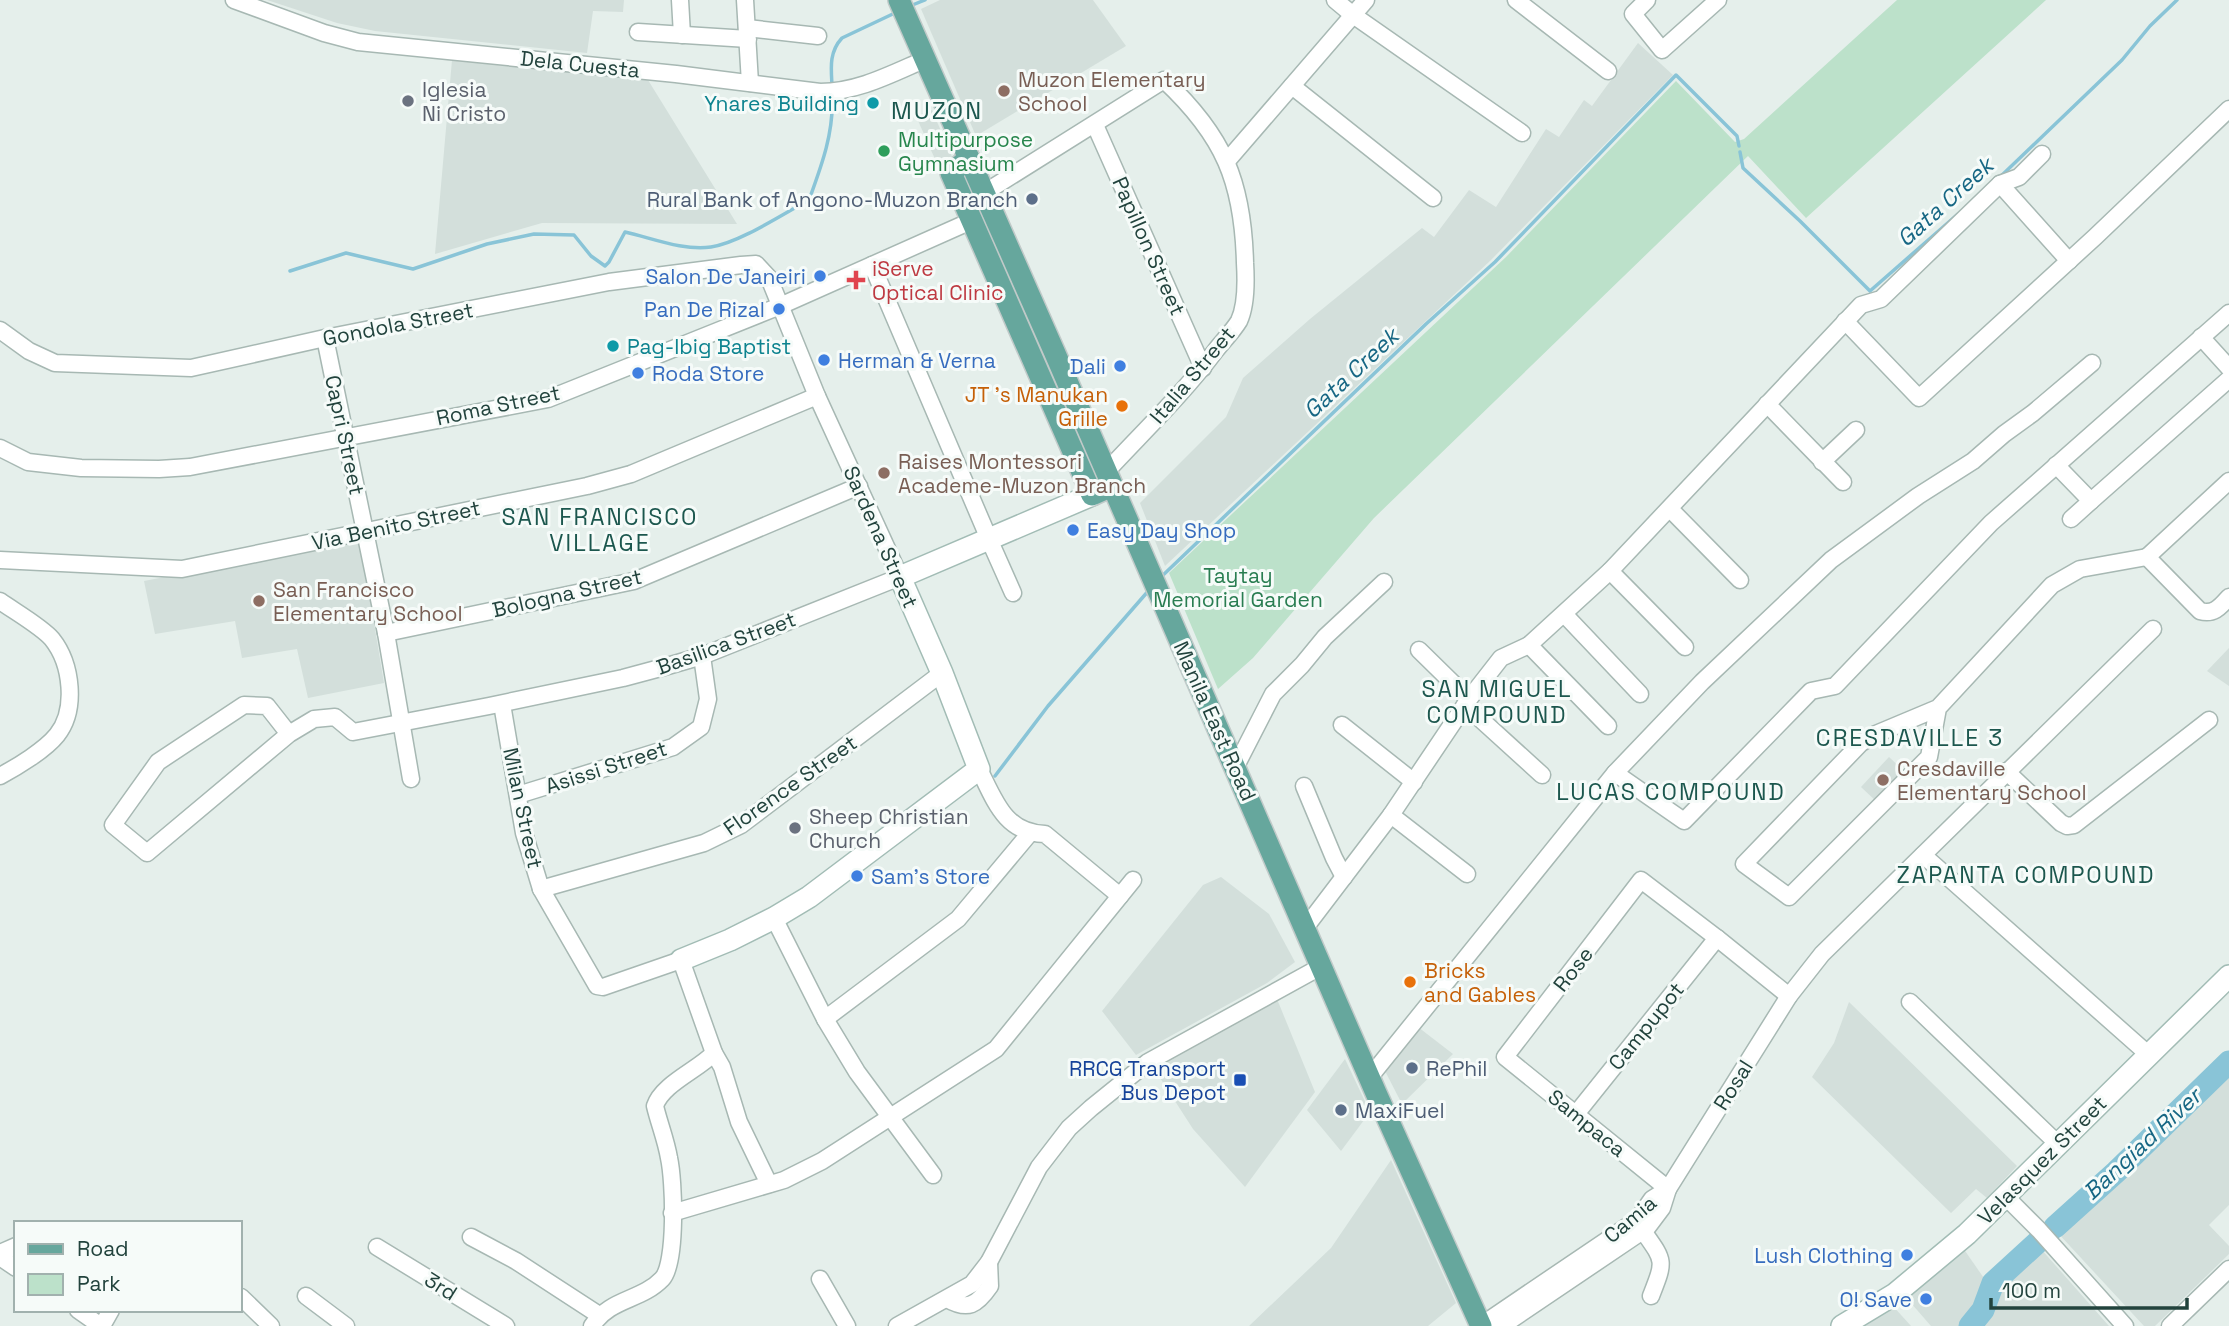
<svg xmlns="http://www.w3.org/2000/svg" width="2229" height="1326" viewBox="0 0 2229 1326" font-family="'Space Grotesk',sans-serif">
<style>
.built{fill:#d3dfdb}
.green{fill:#bce1ca}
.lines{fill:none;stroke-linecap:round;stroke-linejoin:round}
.stream{stroke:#89c4d7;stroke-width:3.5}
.river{stroke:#89c4d7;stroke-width:23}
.street-casing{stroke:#a7b8b3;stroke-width:19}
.secondary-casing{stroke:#a2bcb5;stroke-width:24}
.primary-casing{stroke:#c1cac9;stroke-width:24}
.street{stroke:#fff;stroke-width:16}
.secondary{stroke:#fff;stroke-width:21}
.primary{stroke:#66a79d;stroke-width:21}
.education-dot{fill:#8d6e63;stroke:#f6fbf9;stroke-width:2.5}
.worship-dot{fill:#6b7280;stroke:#f6fbf9;stroke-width:2.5}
.culture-dot{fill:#0f9aa8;stroke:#f6fbf9;stroke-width:2.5}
.leisure-dot{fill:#2e9e5b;stroke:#f6fbf9;stroke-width:2.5}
.service-dot{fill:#5c6f8a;stroke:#f6fbf9;stroke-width:2.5}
.shop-dot{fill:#3f7fe0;stroke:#f6fbf9;stroke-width:2.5}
.health-dot{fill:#e0444e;stroke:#f6fbf9;stroke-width:2.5}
.food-dot{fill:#e8710a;stroke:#f6fbf9;stroke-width:2.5}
.transit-dot{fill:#1a4fb4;stroke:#f6fbf9;stroke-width:2.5}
.labels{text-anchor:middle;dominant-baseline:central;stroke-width:6;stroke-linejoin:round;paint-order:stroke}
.street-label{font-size:21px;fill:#22433d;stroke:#f6fbf9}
.education-label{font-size:21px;fill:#785e54;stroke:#f6fbf9;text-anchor:start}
.worship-label{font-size:21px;fill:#5b616d;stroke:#f6fbf9;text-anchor:start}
.culture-label{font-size:21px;fill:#0d838f;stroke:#f6fbf9;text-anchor:end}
.leisure-label{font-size:21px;fill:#27864d;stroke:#f6fbf9;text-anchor:start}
.service-label{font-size:21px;fill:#4e5e75;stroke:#f6fbf9;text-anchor:start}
.health-label{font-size:21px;fill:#be3a42;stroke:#f6fbf9;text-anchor:start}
.shop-label{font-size:21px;fill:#366cbe;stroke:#f6fbf9;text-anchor:end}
.food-label{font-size:21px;fill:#c56008;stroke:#f6fbf9;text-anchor:end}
.park-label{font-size:21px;fill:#297d51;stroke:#f6fbf9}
.transit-label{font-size:21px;fill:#164399;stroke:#f6fbf9;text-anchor:end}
.water-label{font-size:23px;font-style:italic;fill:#176784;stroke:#f6fbf9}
.neighbourhood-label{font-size:23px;letter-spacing:2px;fill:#1c574e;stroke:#f6fbf9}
.quarter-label{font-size:24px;letter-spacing:2px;fill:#1c574e;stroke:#f6fbf9}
</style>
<rect width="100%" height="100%" fill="#e5efeb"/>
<!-- built -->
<g class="built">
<path d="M 267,0 L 624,0 L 623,12 L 593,11 L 587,53 L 375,31 L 337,23 Z"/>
<path d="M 940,0 L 1093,0 L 1126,46 L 976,136 L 921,9 Z"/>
<path d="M 1638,43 L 1673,75 L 1491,260 L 1165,566 L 1140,503 L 1226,417 L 1243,378 L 1310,319 L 1422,228 L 1434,237 L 1469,190 L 1496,207 L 1546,129 L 1559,137 L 1584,100 L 1592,106 Z"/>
<path d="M 452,60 L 648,80 L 737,224 L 542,223 L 435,254 Z"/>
<path d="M 932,110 L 953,159 L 938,166 L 916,116 Z"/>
<path d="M 360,539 L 384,683 L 308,698 L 297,649 L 242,658 L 235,621 L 155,634 L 144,581 Z"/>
<path d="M 2229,648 L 2229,686 L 2207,671 Z"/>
<path d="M 1889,757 L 1906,773 L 1877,802 L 1861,787 Z"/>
<path d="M 1221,877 L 1269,914 L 1295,962 L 1267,983 L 1136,1055 L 1102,1011 L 1203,885 Z"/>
<path d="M 1277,999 L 1315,1092 L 1245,1187 L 1193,1129 L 1153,1067 Z"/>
<path d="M 1849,1002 L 2017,1166 L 1987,1198 L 1976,1189 L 1951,1213 L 1812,1077 L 1834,1043 Z"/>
<path d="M 1418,1027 L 1453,1054 L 1402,1104 L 1384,1069 Z"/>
<path d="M 1345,1059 L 1370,1112 L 1341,1151 L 1307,1110 Z"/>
<path d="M 2229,1069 L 2229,1205 L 2209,1225 L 2229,1246 L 2229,1254 L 2155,1326 L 2144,1326 L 2057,1232 Z"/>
<path d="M 1391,1160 L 1456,1303 L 1428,1326 L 1249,1326 L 1331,1248 Z"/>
<path d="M 1963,1248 L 1988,1284 L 1977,1310 L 1965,1326 L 1931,1326 L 1904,1295 Z"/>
<path d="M 2041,1249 L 2109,1326 L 1977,1326 L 1991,1309 L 1998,1288 Z"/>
<path d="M 1892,1305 L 1911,1326 L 1858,1326 Z"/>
</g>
<!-- green -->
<path class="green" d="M 1897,0 L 2046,0 L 1806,218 L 1748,156 L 1374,518 L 1253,658 L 1218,689 L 1169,573 L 1506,257 L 1676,81 L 1735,142 L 1744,139 Z"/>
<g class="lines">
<!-- stream -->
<g class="stream">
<path d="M 910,6 L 925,0"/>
<path d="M 832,85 C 831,68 829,52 842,38 L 897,12"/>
<path d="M 1740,152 L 1743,168 L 1800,221 L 1870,291 L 1958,214"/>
<path d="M 2000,177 L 2122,60 L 2150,26 L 2177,0"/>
<path d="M 290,271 L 346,253 L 413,269 L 487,244 L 534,234 L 574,235 L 591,256 L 605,266 L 609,262 L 625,232 C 652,238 683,251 711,247 C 739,243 783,214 809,200 C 821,167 834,133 832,97"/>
<path d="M 1160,578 L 1426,324 L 1495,262 L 1676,75 L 1737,136 L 1739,146"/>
<path d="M 995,776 L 1048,706 L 1150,589"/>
</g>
<!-- river -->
<g class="river">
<path d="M 2055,1227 L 2116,1172 L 2229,1062"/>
<path d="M 1970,1326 L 1983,1310 L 1993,1283 L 2040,1240"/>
</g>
<defs>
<g id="street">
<path d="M 234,0 L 324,33 L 358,42 L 676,74 L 820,92 C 858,92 891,74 926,59"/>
<path d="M 680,0 L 682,35"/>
<path d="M 745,0 L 750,83"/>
<path d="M 1335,0 L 1353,15 L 1522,133"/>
<path d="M 1516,0 L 1608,71"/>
<path d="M 1647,0 L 1633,14 L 1662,50 L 1718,0"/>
<path d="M 747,28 L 818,36"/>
<path d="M 638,32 L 748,39"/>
<path d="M 1292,86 L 1433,198"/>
<path d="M 1095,125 L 1203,368"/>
<path d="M 1227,161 L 1366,0"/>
<path d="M 2000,184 L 2069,261"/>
<path d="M 984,193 L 1164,80 C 1224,136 1243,182 1245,263 C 1246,279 1246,306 1239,321 C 1233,331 1223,341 1216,350 C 1183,394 1143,432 1106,472"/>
<path d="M 872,265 L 989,539 L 1013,593"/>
<path d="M 1845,321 L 1919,398 L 2095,237 L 2229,109"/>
<path d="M 0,330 L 29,351 L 55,363 L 191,368 L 325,338 L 609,282 L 741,265 L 756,264 L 769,278 L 817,396 L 900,577 L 702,656 L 664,667 L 623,678 L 489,706 L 353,732 L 335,717 L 314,719 L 289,734 L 147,853 L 113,825 L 158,762 L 244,705 L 267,706 L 289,734"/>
<path d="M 2201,337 L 2229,368"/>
<path d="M 325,338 L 386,633 L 411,779"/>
<path d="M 1767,404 L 1843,482"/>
<path d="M 0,448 L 28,462 L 81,468 L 159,469 L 190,467 L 548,399 L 780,306 L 971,221"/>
<path d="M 1822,462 L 1856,430"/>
<path d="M 2056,465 L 2091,501 L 2071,519"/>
<path d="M 2091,501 L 2229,379"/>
<path d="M 1670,509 L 1740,580"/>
<path d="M 2147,557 L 2229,481"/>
<path d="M 2147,557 L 2200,611 C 2214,615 2220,607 2229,597"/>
<path d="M 0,560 L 182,569 L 587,486 L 631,474 L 817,396"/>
<path d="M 1610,571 L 1685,647"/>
<path d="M 0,601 C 14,611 42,627 52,639 C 72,664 77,710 57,735 C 45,750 17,767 0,776"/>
<path d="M 1564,614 L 1640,694"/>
<path d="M 386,633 L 634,581 L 859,486"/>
<path d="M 1529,645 L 1608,726"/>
<path d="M 1419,650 L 1469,699"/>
<path d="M 502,704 L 524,833 L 541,889 L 597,986 L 603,987 L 681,960 L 714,1053 L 722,1067 L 739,1122 L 769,1184"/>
<path d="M 1465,705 L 1542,775"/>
<path d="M 1938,708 L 1929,757 L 1789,897 L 1744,864 L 1861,743 L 1876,734 L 1938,708 L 2052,585 L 2080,569 L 2147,557"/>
<path d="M 1342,725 L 1414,782"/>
<path d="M 1235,768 L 1273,694 L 1302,665 L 1325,637 L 1384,582"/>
<path d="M 979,769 C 995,801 1005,833 1045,834 L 1120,896"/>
<path d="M 2006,771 L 2061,823 L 2067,826 L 2074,825 L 2209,720"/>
<path d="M 1615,773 L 1702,682 L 1831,560 L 1918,496 L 1973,461 L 2004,434 L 2033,413 L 2092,363"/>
<path d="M 1304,786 L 1334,858 L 1344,877"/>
<path d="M 518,795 L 673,747 L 701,727 L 708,699 L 702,656"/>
<path d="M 1391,815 L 1467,874"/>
<path d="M 1923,855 L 2149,1055"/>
<path d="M 541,889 L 704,843 L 741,825 L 942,673"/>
<path d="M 774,918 L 825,1019 L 857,1072 L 933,1175"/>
<path d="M 1305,928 L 1391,815 L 1469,699 L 1501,658 L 1529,645 L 1610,571 L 1861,305 L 1881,299 L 2000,184 L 2019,177 L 2042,154"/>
<path d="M 1910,1002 L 2058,1144"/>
<path d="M 825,1019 L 958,919 L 1030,833"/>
<path d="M 1369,1078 L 1615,773 L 1684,821 L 1811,691 L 1835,686 L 1991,523 L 2229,313"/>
<path d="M 1576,1114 L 1717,938"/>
<path d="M 1668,1189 L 1505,1057 L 1641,880 L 1717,938 L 1789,996"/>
<path d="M 2005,1196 L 2039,1230 L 2125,1326"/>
<path d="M 672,1213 L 784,1180 L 822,1161 L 996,1049 L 1133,880"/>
<path d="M 1643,1231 C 1665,1262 1665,1260 1651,1296"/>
<path d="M 471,1237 L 516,1261 L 599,1315"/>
<path d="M 377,1247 L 506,1326"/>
<path d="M 0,1253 L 16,1246"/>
<path d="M 0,1257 L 16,1268"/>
<path d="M 820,1279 L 847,1326"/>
<path d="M 306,1296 L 346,1326"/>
<path d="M 241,1297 L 271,1326"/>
<path d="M 947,1299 C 968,1311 977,1305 990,1286 L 989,1262"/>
<path d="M 78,1310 L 101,1326"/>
<path d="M 102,1326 L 111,1310"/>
<path d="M 592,1326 C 610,1298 641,1301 662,1279 C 677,1264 674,1180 669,1158 C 666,1140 659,1123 655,1106 C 662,1084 698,1070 714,1053"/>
<path d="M 897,1326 L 972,1284 L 989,1262 L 1039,1167 L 1069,1128 L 1091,1108 L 1148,1062 L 1322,966"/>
<path d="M 1480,1326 L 1638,1219 L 1652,1199 L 1668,1189"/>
<path d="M 1502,1326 L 1647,1228 L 1662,1208 L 1668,1189 L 1789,996 L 1822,954 L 2153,629"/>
<path d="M 2170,1326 L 2229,1269"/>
</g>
<g id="secondary">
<path d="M 681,960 L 730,940 L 774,918 L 809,897 L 979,769 L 942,673 L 900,577 L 1092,495"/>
<path d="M 1842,1326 L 1895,1294 L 1967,1234 L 2229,976"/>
</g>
<g id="primary">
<path d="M 899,0 L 1054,351 L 1376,1093 L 1481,1326"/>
<path d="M 969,158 L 951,173 L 1092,495 L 1112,486"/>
</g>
</defs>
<!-- street casing -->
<use href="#street" class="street-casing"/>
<!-- secondary casing -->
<use href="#secondary" class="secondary-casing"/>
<!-- primary casing -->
<use href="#primary" class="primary-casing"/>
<!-- street -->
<use href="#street" class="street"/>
<!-- secondary -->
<use href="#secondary" class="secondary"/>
<!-- primary -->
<use href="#primary" class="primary"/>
</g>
<!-- markers -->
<g class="education-dot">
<circle cx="1004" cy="91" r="7"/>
<circle cx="884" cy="473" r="7"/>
<circle cx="259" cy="601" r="7"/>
<circle cx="1883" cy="780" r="7"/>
</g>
<g class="worship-dot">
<circle cx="408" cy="101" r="7"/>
<circle cx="795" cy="828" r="7"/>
</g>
<g class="culture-dot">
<circle cx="873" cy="103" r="7"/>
<circle cx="613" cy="346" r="7"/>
</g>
<circle class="leisure-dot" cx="884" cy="151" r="7"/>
<g class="service-dot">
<circle cx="1032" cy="199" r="7"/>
<circle cx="1412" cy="1068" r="7"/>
<circle cx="1341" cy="1110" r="7"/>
</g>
<g class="shop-dot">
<circle cx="820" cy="276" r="7"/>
<circle cx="779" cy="309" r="7"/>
<circle cx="824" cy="360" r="7"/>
<circle cx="1120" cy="366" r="7"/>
<circle cx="638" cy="373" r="7"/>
<circle cx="1073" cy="530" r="7"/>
<circle cx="857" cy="876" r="7"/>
<circle cx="1907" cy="1255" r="7"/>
<circle cx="1926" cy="1299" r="7"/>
</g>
<path class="health-dot" d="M852.5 269.5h7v7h7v7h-7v7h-7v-7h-7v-7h7z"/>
<g class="food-dot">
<circle cx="1122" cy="406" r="7"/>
<circle cx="1410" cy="982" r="7"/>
</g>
<rect class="transit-dot" x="1233" y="1073" width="14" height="14" rx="3.5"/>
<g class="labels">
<!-- street labels -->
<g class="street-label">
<text transform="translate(580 64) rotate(6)">Dela Cuesta</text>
<text transform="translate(1149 246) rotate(66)">Papillon Street</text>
<text transform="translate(398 324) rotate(-11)">Gondola Street</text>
<text transform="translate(1192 375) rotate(-50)">Italia Street</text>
<text transform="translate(498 405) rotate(-12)">Roma Street</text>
<text transform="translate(345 435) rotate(78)">Capri Street</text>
<text transform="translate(396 525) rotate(-12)">Via Benito Street</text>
<text transform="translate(881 537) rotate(66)">Sardena Street</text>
<text transform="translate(567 593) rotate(-13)">Bologna Street</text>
<text transform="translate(726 643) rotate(-20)">Basilica Street</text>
<text transform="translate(1215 721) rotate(66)">Manila East Road</text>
<text transform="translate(606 767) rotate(-18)">Asissi Street</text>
<text transform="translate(790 785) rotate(-35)">Florence Street</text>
<text transform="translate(523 808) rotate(78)">Milan Street</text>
<text transform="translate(1573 969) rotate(-52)">Rose</text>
<text transform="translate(1646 1026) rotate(-51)">Campupot</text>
<text transform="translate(1733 1085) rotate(-58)">Rosal</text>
<text transform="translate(1587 1123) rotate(39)">Sampaca</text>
<text transform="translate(2042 1160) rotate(-45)">Velasquez Street</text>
<text transform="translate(1630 1219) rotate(-40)">Camia</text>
<text transform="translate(441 1286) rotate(32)">3rd</text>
</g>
<!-- education labels -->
<g class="education-label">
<text x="1018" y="79">Muzon Elementary<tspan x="1018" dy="24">School</tspan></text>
<text x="898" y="461">Raises Montessori<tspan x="898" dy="24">Academe-Muzon Branch</tspan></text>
<text x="273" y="589">San Francisco<tspan x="273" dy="24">Elementary School</tspan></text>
<text x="1897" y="768">Cresdaville<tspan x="1897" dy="24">Elementary School</tspan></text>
</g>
<!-- worship labels -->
<g class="worship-label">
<text x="422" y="89">Iglesia<tspan x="422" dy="24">Ni Cristo</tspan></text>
<text x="809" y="816">Sheep Christian<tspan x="809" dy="24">Church</tspan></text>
</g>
<!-- culture labels -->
<g class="culture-label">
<text x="859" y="103">Ynares Building</text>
<text x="627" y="346" text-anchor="start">Pag-Ibig Baptist</text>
</g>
<!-- leisure labels -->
<g class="leisure-label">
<text x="898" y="139">Multipurpose<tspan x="898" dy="24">Gymnasium</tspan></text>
</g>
<!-- service labels -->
<g class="service-label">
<text x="1018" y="199" text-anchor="end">Rural Bank of Angono-Muzon Branch</text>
<text x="1426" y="1068">RePhil</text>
<text x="1355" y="1110">MaxiFuel</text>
</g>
<!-- health labels -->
<g class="health-label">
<text x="872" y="268">iServe<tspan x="872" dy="24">Optical Clinic</tspan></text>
</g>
<!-- shop labels -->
<g class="shop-label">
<text x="806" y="276">Salon De Janeiri</text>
<text x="765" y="309">Pan De Rizal</text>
<text x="838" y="360" text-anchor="start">Herman &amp; Verna</text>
<text x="1106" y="366">Dali</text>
<text x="652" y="373" text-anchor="start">Roda Store</text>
<text x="1087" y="530" text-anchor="start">Easy Day Shop</text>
<text x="871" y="876" text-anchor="start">Sam's Store</text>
<text x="1893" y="1255">Lush Clothing</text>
<text x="1912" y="1299">O! Save</text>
</g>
<!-- food labels -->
<g class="food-label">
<text x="1108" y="394">JT 's Manukan<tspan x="1108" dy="24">Grille</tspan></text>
<text x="1424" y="970" text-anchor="start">Bricks<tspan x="1424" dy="24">and Gables</tspan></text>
</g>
<!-- park labels -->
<g class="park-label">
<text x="1238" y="575">Taytay<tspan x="1238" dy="24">Memorial Garden</tspan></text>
</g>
<!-- transit labels -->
<g class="transit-label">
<text x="1226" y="1068">RRCG Transport<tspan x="1226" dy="24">Bus Depot</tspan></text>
</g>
<!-- water labels -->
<g class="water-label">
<text transform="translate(1945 202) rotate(-42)">Gata Creek</text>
<text transform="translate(1351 373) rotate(-43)">Gata Creek</text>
<text transform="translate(2142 1144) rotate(-43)">Bangiad River</text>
</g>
<!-- neighbourhood labels -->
<g class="neighbourhood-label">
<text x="600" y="517">SAN FRANCISCO<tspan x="600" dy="26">VILLAGE</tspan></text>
<text x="1497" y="689">SAN MIGUEL<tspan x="1497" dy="26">COMPOUND</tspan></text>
<text x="1910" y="738">CRESDAVILLE 3</text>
<text x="1671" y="792">LUCAS COMPOUND</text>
<text x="2026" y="875">ZAPANTA COMPOUND</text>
</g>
<!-- quarter labels -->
<g class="quarter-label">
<text x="937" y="110">MUZON</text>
</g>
</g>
<!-- legend -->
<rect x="14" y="1221" width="228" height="91" fill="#f6fbf9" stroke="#a1b1ae" stroke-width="2"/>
<rect x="28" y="1244" width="35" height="10" fill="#66a79d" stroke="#a1b1ae" stroke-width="2"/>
<text x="77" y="1256" font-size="21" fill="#22433d">Road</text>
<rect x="28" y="1274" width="35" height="21" fill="#bce1ca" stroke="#a1b1ae" stroke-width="2"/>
<text x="77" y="1291" font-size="21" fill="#22433d">Park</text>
<!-- scale -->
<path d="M1991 1298v10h196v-10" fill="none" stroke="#22433d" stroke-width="3.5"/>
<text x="2002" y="1298" font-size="21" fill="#22433d" stroke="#f6fbf9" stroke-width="5" paint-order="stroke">100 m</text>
</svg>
